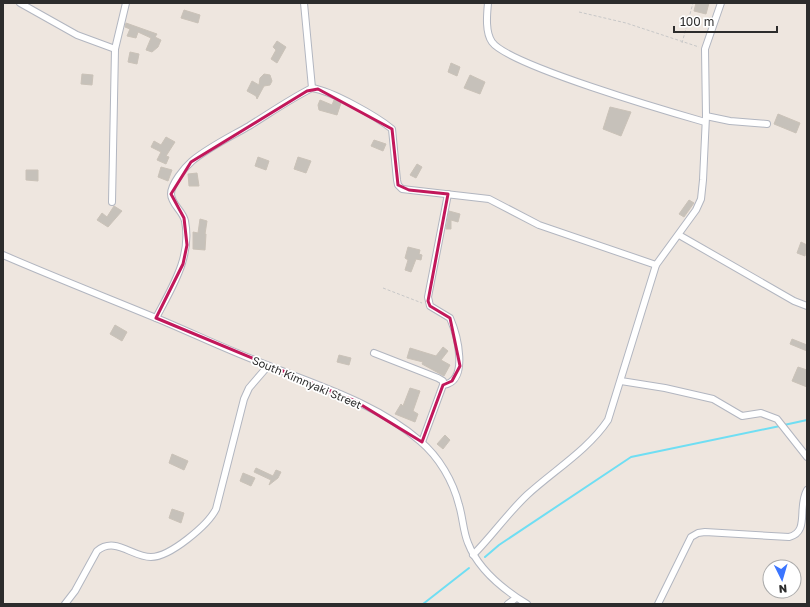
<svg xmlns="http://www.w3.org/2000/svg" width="810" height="607" viewBox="0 0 810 607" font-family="'Golos Text',sans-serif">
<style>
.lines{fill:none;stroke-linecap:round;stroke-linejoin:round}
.stream{stroke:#6fdef3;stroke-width:2}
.building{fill:#c6c1ba;stroke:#cac2b8}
.minor-casing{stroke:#b2b6c0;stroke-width:8}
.path{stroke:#c8c8c8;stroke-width:1;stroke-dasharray:3 2;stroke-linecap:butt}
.minor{stroke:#fff;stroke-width:6}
.marked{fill:none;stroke:#c2185b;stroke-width:3;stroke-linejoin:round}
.labels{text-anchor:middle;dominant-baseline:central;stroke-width:3.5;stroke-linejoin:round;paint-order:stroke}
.street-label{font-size:11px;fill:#2c2c2c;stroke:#fff}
</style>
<rect width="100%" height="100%" fill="#eee6df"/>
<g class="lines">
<!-- stream -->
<g class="stream">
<path d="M 784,425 L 807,420"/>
<path d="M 485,557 L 499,545 L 631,457 L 780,426"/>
<path d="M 423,604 L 469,568"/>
</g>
</g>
<!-- building -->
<g class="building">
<path d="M 696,3 L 709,3 L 706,14 L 694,11 Z"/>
<path d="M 184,10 L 200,15 L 198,23 L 181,18 Z"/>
<path d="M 126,23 L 157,34 L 155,37 L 161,40 L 158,47 L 152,52 L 146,50 L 151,38 L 138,32 L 136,38 L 127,36 L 130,29 L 125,27 Z"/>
<path d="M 277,41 L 286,47 L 277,63 L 271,59 L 276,50 L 273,47 Z"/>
<path d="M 130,52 L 139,54 L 137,64 L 128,62 Z"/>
<path d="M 451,63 L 460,67 L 457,76 L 448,72 Z"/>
<path d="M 82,74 L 93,75 L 92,85 L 81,84 Z"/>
<path d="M 264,74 L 270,75 L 272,81 L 270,85 L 264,86 L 257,99 L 256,96 L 247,91 L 252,81 L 259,85 L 260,78 Z"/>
<path d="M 470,75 L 485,82 L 480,94 L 464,88 Z"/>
<path d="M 320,100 L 332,105 L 334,100 L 341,103 L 337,115 L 319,110 L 318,105 Z"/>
<path d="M 610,107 L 631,112 L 621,136 L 603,129 Z"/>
<path d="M 778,114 L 800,123 L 796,133 L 774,124 Z"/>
<path d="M 166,137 L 175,142 L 166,156 L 169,157 L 166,164 L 157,160 L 161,152 L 151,147 L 154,141 L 161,145 Z"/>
<path d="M 374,140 L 386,144 L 383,151 L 371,146 Z"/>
<path d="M 258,157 L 269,161 L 266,170 L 255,166 Z"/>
<path d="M 298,157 L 311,161 L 306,173 L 294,169 Z"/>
<path d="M 417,164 L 422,167 L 416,178 L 410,175 Z"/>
<path d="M 161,167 L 172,170 L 168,181 L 158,177 Z"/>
<path d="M 26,170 L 38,170 L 38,181 L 26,180 Z"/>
<path d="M 197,173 L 199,186 L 189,186 L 188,174 Z"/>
<path d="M 689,200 L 694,203 L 684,217 L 679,214 Z"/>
<path d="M 114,206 L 122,211 L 108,227 L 97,220 L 102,213 L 107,217 Z"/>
<path d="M 449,211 L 460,214 L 458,222 L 451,220 L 451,229 L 446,229 Z"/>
<path d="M 200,219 L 207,221 L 205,234 L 206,234 L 205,250 L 193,249 L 193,232 L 198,233 Z"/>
<path d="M 801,242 L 807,245 L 805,256 L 797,253 Z"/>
<path d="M 408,247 L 420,250 L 419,254 L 422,255 L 421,260 L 416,259 L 411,272 L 405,270 L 408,260 L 405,258 Z"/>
<path d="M 115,325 L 127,332 L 122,341 L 110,334 Z"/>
<path d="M 792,339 L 807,345 L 807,351 L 790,344 Z"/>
<path d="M 443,347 L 448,351 L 441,360 L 450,365 L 444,376 L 422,364 L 423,362 L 407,358 L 410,348 L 436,356 Z"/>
<path d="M 339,355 L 351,358 L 349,365 L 337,362 Z"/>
<path d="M 798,367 L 807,370 L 807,387 L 792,381 Z"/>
<path d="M 410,388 L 420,391 L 413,411 L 418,414 L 415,422 L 395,414 L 401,404 L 403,406 Z"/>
<path d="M 445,435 L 450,440 L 443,449 L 437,444 Z"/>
<path d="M 172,454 L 188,461 L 184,470 L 169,463 Z"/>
<path d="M 256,468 L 273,476 L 276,470 L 281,472 L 278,478 L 269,485 L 271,480 L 254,472 Z"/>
<path d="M 243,473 L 255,478 L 251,486 L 240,481 Z"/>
<path d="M 172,509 L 184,513 L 181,523 L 169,518 Z"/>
</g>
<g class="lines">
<defs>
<g id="minor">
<path d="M 20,3 L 77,35 L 115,49"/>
<path d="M 304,3 L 312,88"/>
<path d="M 488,3 C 487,14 485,32 492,42 C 508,65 670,112 705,122"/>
<path d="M 706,116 L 730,121 L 767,124"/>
<path d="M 112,202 L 115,49 L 126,3"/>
<path d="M 679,235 L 794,301 L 807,306"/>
<path d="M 3,255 C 54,277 105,297 156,318 C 190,332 223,348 257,361 C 312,384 374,401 420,441 C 439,457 453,481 459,505 C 463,518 463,531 468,543 C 478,569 504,590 527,604"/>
<path d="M 156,318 C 172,287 192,257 185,221 C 183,211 171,204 171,194 C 171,184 184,168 192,161 C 209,147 230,137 249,126 C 270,113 290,99 312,88 C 332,91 376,116 392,129 L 397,180 L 398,185 L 402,189 L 489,199 L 539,225 L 656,265"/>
<path d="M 374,353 L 438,378 L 443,381 L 443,385 L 422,442"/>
<path d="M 621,381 L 665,388 L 713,399 L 742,416 L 761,413 L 777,419 L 807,457"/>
<path d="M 443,385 C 470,382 457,334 450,318 L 430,306 L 428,297 L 448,194"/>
<path d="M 473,555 C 492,536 507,514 527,495 C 553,471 588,450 608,420 L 656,265 L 696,210 L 701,199 L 703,180 L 706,116 L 705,49 L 721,3"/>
<path d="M 65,604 L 75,591 L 97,551 C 115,536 132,557 151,557 C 170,557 208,525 216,509 L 244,399 L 249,388 L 268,366"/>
<path d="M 508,604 L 516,598"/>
<path d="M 658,604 L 691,537 L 698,533 L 705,532 L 789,537 C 810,532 797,507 807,490"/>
</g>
</defs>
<!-- minor casing -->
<use href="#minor" class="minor-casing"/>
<!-- path -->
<g class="path">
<path d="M 579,12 L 626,23 L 699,47"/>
<path d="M 682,43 L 693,3"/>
<path d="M 383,288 L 422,303"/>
</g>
<!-- minor -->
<use href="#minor" class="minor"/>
</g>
<!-- marked area -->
<path class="marked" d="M 318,89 L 392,129 L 398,185 L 409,190 L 448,194 L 428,301 L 430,306 L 450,318 L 460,366 L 452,381 L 443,385 L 422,442 L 355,401 L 156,318 L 183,264 L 187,245 L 184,218 L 171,194 L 191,162 L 307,91 Z"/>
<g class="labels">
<!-- street labels -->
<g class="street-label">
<text transform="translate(307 382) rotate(23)">South Kimnyaki Street</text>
</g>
</g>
<!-- border -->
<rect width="810" height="607" fill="none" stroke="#2c2c2c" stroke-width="8"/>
<!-- north arrow -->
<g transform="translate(782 579) rotate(175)"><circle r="19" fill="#ffffff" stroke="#ababab"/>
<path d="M0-3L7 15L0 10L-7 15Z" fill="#3b75ff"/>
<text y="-6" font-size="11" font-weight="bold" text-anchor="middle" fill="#2c2c2c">N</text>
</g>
<!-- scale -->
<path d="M674 26v6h103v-6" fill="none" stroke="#2c2c2c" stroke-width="2"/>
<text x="680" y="26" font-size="12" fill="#2c2c2c" stroke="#ffffff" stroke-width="3" paint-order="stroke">100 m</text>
</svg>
